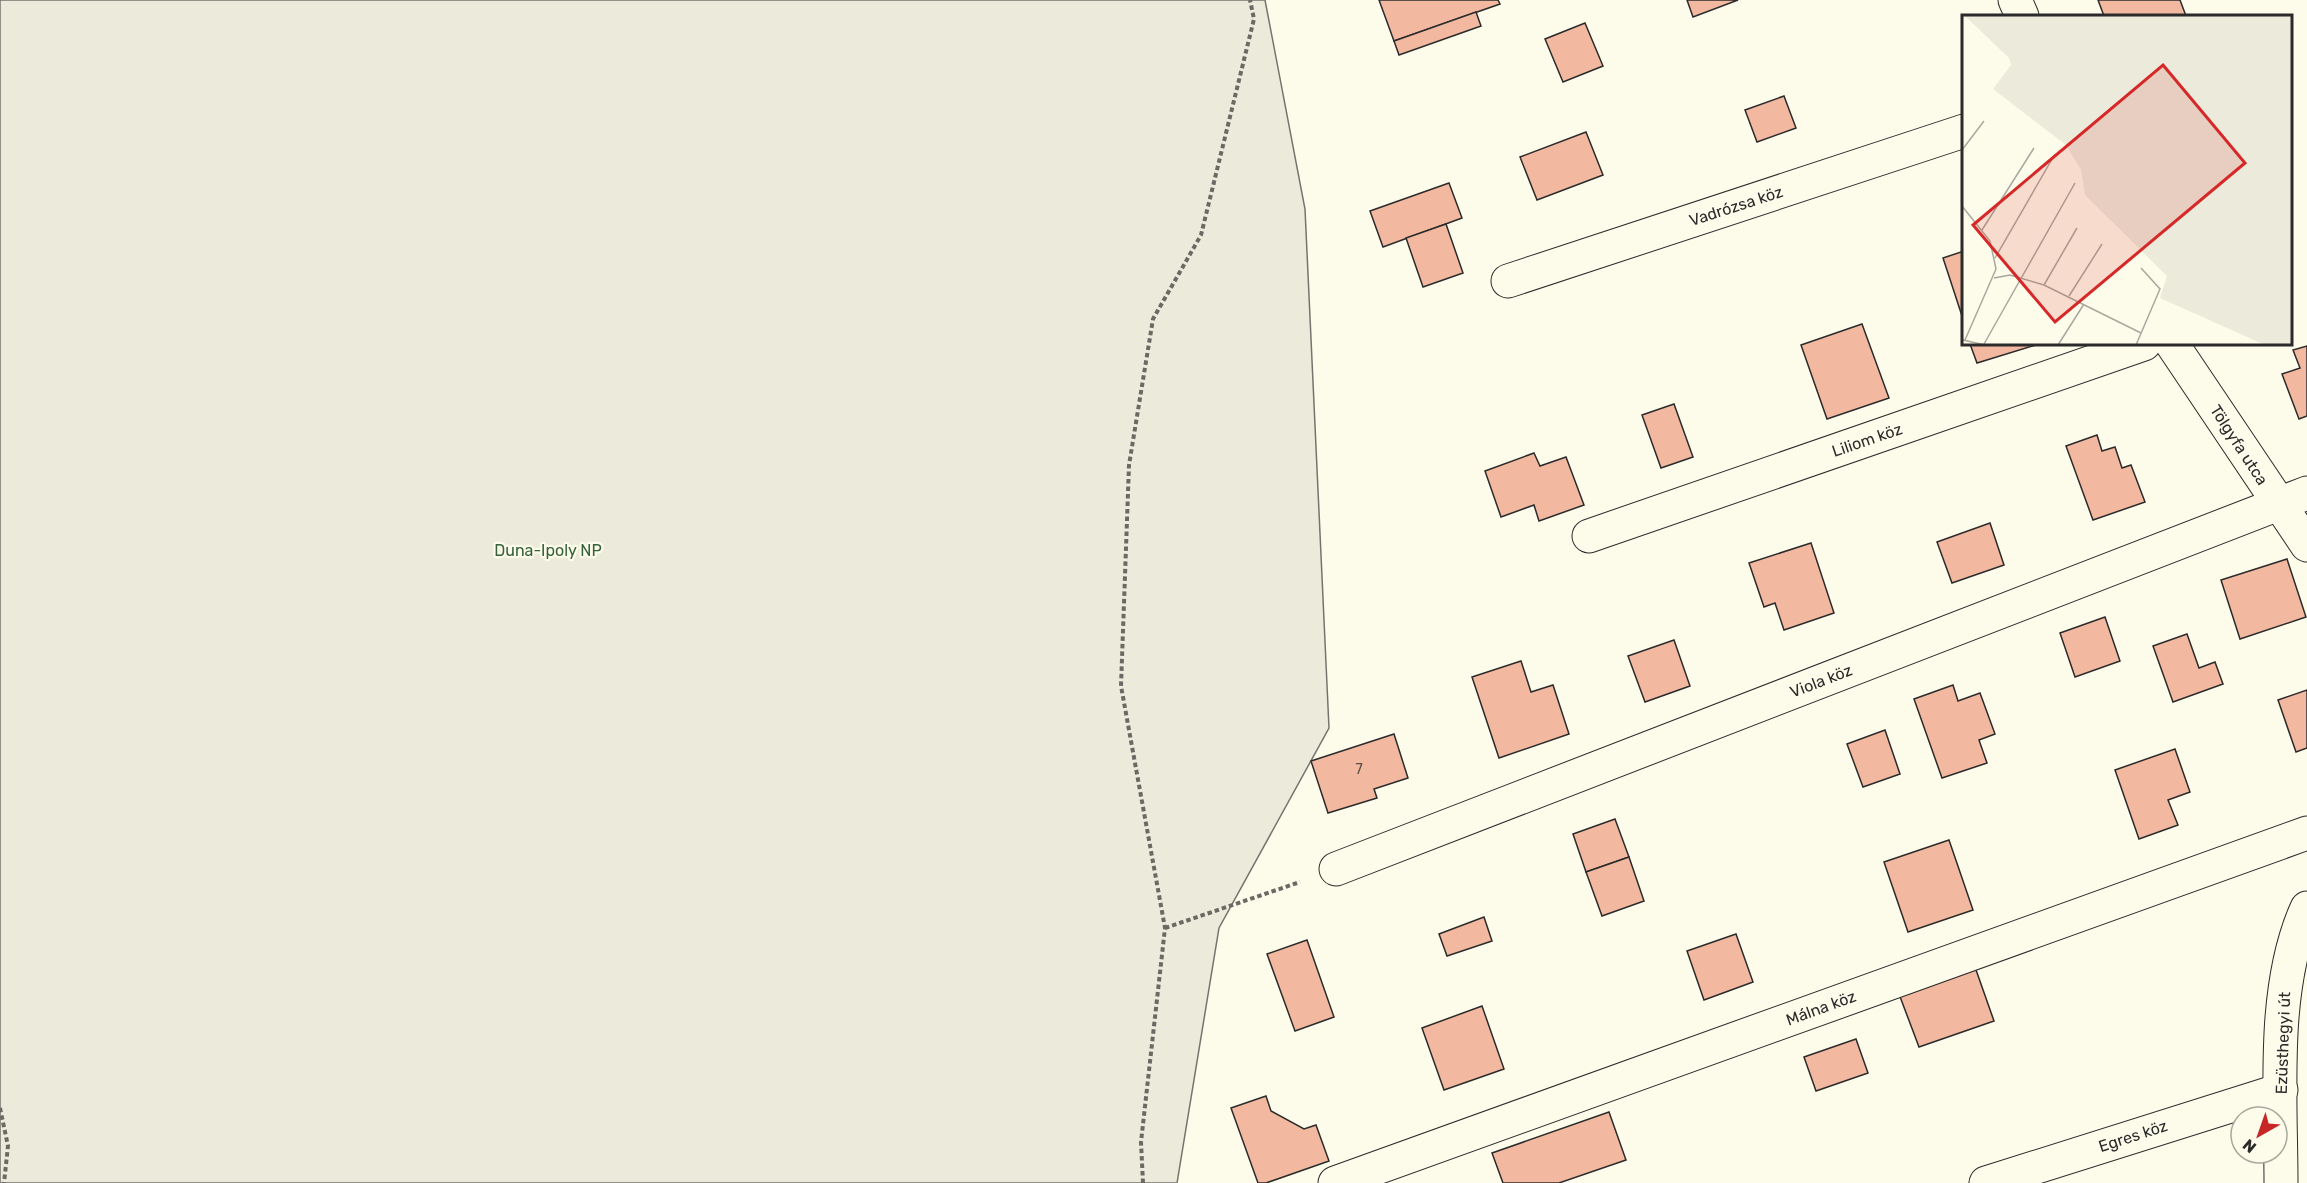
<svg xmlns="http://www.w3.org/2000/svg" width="2307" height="1183" viewBox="0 0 2307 1183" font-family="Rubik,sans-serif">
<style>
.green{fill:#ecebdb;stroke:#74746e;stroke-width:1.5}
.building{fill:#f2b8a0;stroke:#2b2b2b;stroke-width:1.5}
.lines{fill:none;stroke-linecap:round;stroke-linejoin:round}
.minor-casing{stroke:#2b2b2b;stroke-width:35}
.path{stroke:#6a6964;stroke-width:4;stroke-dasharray:4.5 3;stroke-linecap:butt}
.minor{stroke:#fdfbea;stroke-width:33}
.labels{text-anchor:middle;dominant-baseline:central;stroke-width:4.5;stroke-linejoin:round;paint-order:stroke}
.number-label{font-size:14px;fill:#5d4e48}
.street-label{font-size:16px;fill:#2b2b2b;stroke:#fdfbea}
.park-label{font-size:16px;fill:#34623c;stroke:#fdfbea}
.inset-road{fill:none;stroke:#a9a89e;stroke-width:1.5}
.view{fill:#d62828;fill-opacity:0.15;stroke:#d62828;stroke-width:3}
.inset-edge{fill:none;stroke:#2b2b2b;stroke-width:3}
</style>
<rect width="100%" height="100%" fill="#fdfbea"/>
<!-- green -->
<path class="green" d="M 0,0 L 1265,0 L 1305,209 L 1329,728 L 1219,928 L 1177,1183 L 0,1183 Z"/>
<!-- building -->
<g class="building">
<path d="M 1379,0 L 1498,0 L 1500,4 L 1394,41 Z"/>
<path d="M 1687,0 L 1738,0 L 1693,17 Z"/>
<path d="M 2098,0 L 2180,0 L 2186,16 L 2104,16 Z"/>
<path d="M 1476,12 L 1481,26 L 1399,55 L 1394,41 Z"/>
<path d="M 1585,23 L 1603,66 L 1563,82 L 1545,39 Z"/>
<path d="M 1784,96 L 1796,128 L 1757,142 L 1745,110 Z"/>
<path d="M 1586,132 L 1603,175 L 1537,200 L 1520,157 Z"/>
<path d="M 1449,183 L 1462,218 L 1383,247 L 1370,211 Z"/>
<path d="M 1446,224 L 1463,273 L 1423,287 L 1406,238 Z"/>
<path d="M 1964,251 L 1964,322 L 1943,258 Z"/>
<path d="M 1862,324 L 1889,398 L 1827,419 L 1801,345 Z"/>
<path d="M 1970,344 L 2039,344 L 1977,363 Z"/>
<path d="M 2307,346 L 2307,416 L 2299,419 L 2282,374 L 2300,368 L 2293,350 Z"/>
<path d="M 1674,404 L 1693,457 L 1661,468 L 1642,415 Z"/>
<path d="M 2097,435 L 2102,451 L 2115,447 L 2122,468 L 2131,465 L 2145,502 L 2093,520 L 2066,446 Z"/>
<path d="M 1534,453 L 1540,466 L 1566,457 L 1584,505 L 1539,521 L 1534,505 L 1501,517 L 1485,471 Z"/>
<path d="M 1990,523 L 2004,565 L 1952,583 L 1937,542 Z"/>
<path d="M 1811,543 L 1834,613 L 1784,630 L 1775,603 L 1764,607 L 1749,563 Z"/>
<path d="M 2287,559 L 2306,617 L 2240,639 L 2221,580 Z"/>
<path d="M 2105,617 L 2120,661 L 2075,677 L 2060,633 Z"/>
<path d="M 2187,634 L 2199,668 L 2215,662 L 2223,684 L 2173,702 L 2153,646 Z"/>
<path d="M 1674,640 L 1690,686 L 1645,702 L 1628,656 Z"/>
<path d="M 1521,661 L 1531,692 L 1553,685 L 1569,734 L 1499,758 L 1472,677 Z"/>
<path d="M 1953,685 L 1958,701 L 1980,693 L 1995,734 L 1979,740 L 1987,763 L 1942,778 L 1914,699 Z"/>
<path d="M 2307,690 L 2307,748 L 2296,752 L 2278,700 Z"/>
<path d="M 1885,730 L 1900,774 L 1863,787 L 1847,744 Z"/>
<path d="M 1394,734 L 1408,778 L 1374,789 L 1377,798 L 1328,813 L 1311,761 Z"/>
<path d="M 2175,749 L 2190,792 L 2168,800 L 2178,825 L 2139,839 L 2115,770 Z"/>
<path d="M 1615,819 L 1629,857 L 1586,872 L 1573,834 Z"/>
<path d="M 1949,840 L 1973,910 L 1908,932 L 1884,862 Z"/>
<path d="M 1629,857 L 1644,901 L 1602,916 L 1586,872 Z"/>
<path d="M 1484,917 L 1492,941 L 1447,956 L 1439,934 Z"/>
<path d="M 1736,934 L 1753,982 L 1704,1000 L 1687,951 Z"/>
<path d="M 1307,940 L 1334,1017 L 1295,1031 L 1267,954 Z"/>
<path d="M 1975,967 L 1994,1021 L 1919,1047 L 1899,994 Z"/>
<path d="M 1482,1006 L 1504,1069 L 1444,1090 L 1422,1028 Z"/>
<path d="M 1856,1039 L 1868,1073 L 1816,1091 L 1804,1057 Z"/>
<path d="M 1266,1096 L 1271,1111 L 1304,1129 L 1316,1125 L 1329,1161 L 1266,1183 L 1258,1183 L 1231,1108 Z"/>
<path d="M 1609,1112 L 1626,1160 L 1559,1183 L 1503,1183 L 1492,1153 Z"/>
</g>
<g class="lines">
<defs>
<g id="minor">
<path d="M 2015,0 L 2022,16"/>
<path d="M 1508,281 L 1964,131"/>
<path d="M 2172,344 L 2307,545"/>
<path d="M 1589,536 L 2144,344"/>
<path d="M 1336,869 L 2307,493"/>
<path d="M 1335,1183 L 2307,833"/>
<path d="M 1986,1183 L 2281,1090"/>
<path d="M 2281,1183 C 2281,1096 2271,987 2307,908"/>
</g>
</defs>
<!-- minor casing -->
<use href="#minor" class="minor-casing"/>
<!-- path -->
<g class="path">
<path d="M 1165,928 L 1300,882"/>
<path d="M 0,1108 L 8,1146 L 4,1183"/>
<path d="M 1143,1183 L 1141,1142 L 1165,928 L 1121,686 L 1129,465 L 1153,319 L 1201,235 L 1254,19 L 1250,0"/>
</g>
<!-- minor -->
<use href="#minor" class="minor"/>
</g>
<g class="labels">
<!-- number labels -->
<g class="number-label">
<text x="1359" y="769">7</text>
</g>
<!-- street labels -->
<g class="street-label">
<text transform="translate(1736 206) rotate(-18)">Vadrózsa köz</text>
<text transform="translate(1867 440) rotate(-19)">Liliom köz</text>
<text transform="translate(2239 445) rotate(57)">Tölgyfa utca</text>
<text transform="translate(1821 681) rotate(-21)">Viola köz</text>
<text transform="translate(1821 1008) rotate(-20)">Málna köz</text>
<text transform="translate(2283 1043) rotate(-88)">Ezüsthegyi út</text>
<text transform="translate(2133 1136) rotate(-18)">Egres köz</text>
</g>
<!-- park labels -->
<g class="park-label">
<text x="548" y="550">Duna-Ipoly NP</text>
</g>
</g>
<!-- overview -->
<g transform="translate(1962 15)">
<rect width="330" height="330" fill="#fdfbea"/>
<path d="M 2,0 L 330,0 L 330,330 L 303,330 L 198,283 L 205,261 L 123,180 L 119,155 L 104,130 L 31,74 L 49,50 L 47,43 Z" fill="#ecebdb"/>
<path class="inset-road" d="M 0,135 L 22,106M 0,191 L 28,226 L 34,254 L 3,325M 20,215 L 72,133M 33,243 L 93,139M 32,263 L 48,260 L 82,270 L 179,318M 82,270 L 115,213M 107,281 L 140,229M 1,325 L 23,330M 22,329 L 113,168M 96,330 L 122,289M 174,330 L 198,274 L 179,253"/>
<path class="view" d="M 201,50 L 283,148 L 93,307 L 11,210 Z"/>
<rect width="330" height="330" class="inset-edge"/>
</g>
<!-- north arrow -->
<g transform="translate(2259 1135) rotate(220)"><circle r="28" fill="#fdfbea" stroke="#a9a89e" stroke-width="1.5"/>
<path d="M0-4.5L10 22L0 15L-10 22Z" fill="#c62828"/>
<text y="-9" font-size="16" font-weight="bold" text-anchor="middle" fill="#2b2b2b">N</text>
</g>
</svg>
